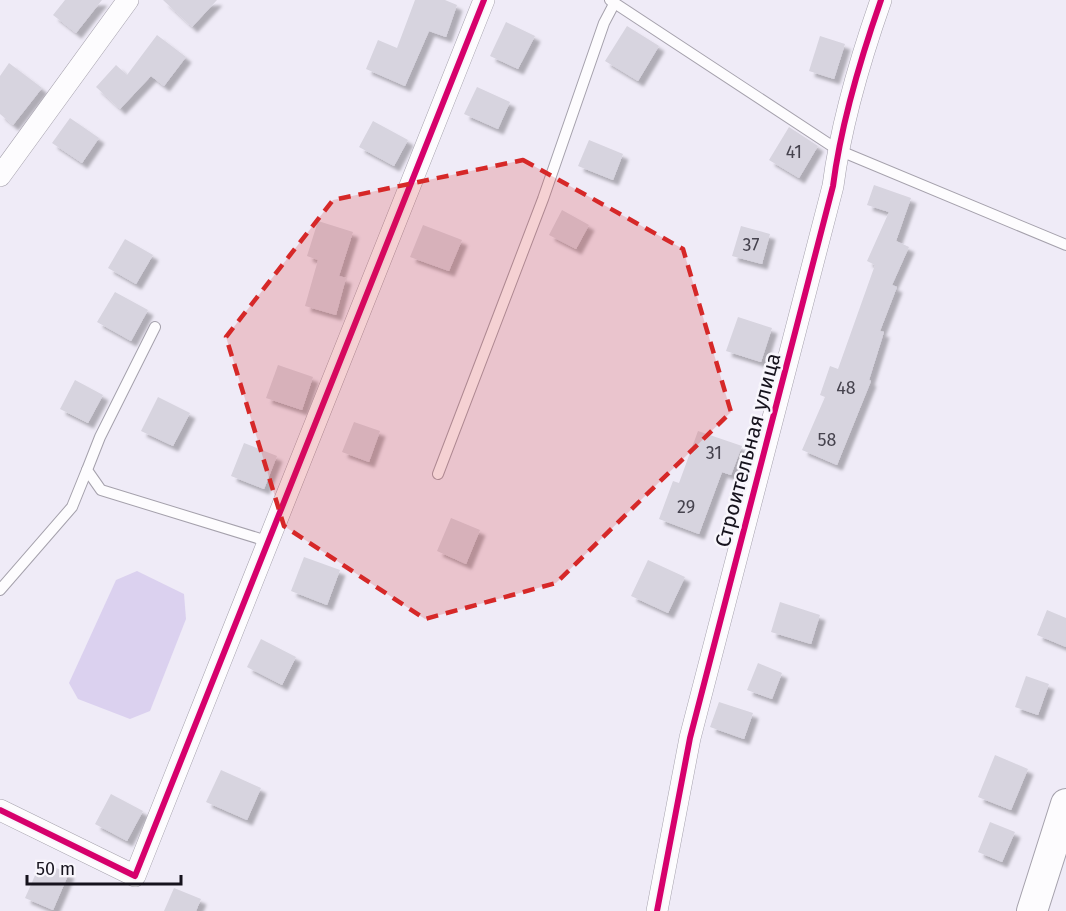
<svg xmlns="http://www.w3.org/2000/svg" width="1066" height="911" viewBox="0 0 1066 911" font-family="'Fira Sans',sans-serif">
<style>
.green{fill:#dbd1ef}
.building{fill:#d7d4df;filter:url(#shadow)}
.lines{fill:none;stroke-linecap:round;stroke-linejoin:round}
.service-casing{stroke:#a5a1ac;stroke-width:12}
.minor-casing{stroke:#a5a1ac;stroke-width:22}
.secondary-casing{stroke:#a5a1ac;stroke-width:32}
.service{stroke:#fdfcfe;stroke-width:10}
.minor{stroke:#fdfcfe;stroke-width:21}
.secondary{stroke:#fdfcfe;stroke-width:30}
.cycleway-casing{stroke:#f8f6fc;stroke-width:10}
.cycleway{stroke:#d6006c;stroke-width:6}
.marked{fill:#d62828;fill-opacity:0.2;stroke:#d62828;stroke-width:4.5;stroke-dasharray:12 8;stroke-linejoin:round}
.labels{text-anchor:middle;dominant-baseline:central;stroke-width:5;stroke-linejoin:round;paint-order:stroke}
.number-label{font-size:18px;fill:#46434e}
.street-label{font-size:21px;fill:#16131d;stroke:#f8f6fc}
</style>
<defs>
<filter id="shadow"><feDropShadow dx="5.5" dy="5.5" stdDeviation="1.5" flood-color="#0004"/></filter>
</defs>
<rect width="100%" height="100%" fill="#efebf7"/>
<!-- green -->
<path class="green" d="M 137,571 L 184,594 L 186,619 L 150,711 L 130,719 L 78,699 L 69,683 L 116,580 Z"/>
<!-- building -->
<g class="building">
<path d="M 65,0 L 102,0 L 76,33 L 53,15 Z"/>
<path d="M 163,0 L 217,0 L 192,27 Z"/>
<path d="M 415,0 L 445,0 L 457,5 L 446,37 L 429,31 L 405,86 L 366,69 L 378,40 L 397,48 Z"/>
<path d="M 506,22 L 535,36 L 518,69 L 490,56 Z"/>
<path d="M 627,26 L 659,46 L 638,81 L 605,61 Z"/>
<path d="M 157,35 L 186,57 L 164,86 L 151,76 L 120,109 L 96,87 L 116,65 L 127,75 Z"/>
<path d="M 820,36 L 845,44 L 834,79 L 809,71 Z"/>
<path d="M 9,63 L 42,88 L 13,125 L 0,114 L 0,76 Z"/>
<path d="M 477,87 L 510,102 L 498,129 L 464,114 Z"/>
<path d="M 70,118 L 99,138 L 82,163 L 52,143 Z"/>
<path d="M 373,121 L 408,140 L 394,166 L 359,147 Z"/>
<path d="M 789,127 L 818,146 L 799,178 L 769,160 Z"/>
<path d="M 589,140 L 623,154 L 613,180 L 578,166 Z"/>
<path d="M 874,185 L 911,198 L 896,241 L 909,247 L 892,285 L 897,287 L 880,331 L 884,332 L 869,380 L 871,381 L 837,465 L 802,450 L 825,397 L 820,395 L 830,366 L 838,369 L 875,265 L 867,261 L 889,212 L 867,205 Z"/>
<path d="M 562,210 L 589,225 L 576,249 L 549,235 Z"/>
<path d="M 318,221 L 353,232 L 339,276 L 346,278 L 336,315 L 305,306 L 318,260 L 307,256 Z"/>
<path d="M 423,225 L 462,240 L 449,271 L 410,257 Z"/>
<path d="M 741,226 L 770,234 L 762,264 L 732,256 Z"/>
<path d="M 125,239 L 153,255 L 136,284 L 108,268 Z"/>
<path d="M 115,292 L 148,310 L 131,341 L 97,322 Z"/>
<path d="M 738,317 L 772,328 L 761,362 L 726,351 Z"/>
<path d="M 278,365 L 313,377 L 302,410 L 266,398 Z"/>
<path d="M 75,380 L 103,395 L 88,423 L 60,409 Z"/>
<path d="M 158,397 L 190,413 L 173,446 L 141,431 Z"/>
<path d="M 354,422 L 380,431 L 369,462 L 342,452 Z"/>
<path d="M 698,431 L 742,446 L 731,475 L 722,472 L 699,534 L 659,519 L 673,481 L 679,483 Z"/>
<path d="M 244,443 L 277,456 L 264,489 L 231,476 Z"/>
<path d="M 451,518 L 480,530 L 466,564 L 437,551 Z"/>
<path d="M 304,557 L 340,570 L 327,605 L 291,591 Z"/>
<path d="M 648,560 L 685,577 L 668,613 L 631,596 Z"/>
<path d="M 780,602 L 820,615 L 811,644 L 771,632 Z"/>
<path d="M 1047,610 L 1066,618 L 1066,647 L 1037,635 Z"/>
<path d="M 261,639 L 296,657 L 282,685 L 247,667 Z"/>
<path d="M 758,663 L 782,673 L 772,699 L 747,690 Z"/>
<path d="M 1026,676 L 1049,684 L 1038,715 L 1015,707 Z"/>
<path d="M 719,702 L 753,713 L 744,739 L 710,727 Z"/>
<path d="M 995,755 L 1028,769 L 1011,810 L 978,797 Z"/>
<path d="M 221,770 L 261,788 L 247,820 L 206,802 Z"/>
<path d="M 111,794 L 143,811 L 127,841 L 95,824 Z"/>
<path d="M 990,822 L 1015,832 L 1002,862 L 978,852 Z"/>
<path d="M 41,862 L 69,873 L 53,910 L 25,898 Z"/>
<path d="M 174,888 L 201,899 L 196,911 L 164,911 Z"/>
</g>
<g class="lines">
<defs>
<g id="service">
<path d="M 610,0 L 838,150 L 1066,245"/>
<path d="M 155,327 L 100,437 L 87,470 L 101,490 L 267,541"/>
<path d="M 438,474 L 543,199 L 604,23 L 614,4"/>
<path d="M 0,590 L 72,507 L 87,470"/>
</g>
<g id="minor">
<path d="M 0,176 L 128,0"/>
<path d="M 0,810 L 135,876 L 484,0"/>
<path d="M 657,911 L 690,738 L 833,186 C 841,123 860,60 881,0"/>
</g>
<path id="secondary" d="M 1032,911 L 1066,804"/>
</defs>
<!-- service casing -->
<use href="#service" class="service-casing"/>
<!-- minor casing -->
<use href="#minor" class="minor-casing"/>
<!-- secondary casing -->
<use href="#secondary" class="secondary-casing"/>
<!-- service -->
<use href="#service" class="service"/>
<!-- minor -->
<use href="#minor" class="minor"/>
<!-- secondary -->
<use href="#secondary" class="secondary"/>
<defs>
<g id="cycleway">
<path d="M 0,810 L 135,876 L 484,0"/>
<path d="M 657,911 L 690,738 L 833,186 C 841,123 860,60 881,0"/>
</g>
</defs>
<!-- cycleway casing -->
<use href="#cycleway" class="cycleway-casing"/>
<!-- cycleway -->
<use href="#cycleway" class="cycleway"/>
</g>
<!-- marked area -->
<path class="marked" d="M 523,160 L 683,249 L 731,412 L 556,583 L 425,619 L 284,526 L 226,337 L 333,200 Z"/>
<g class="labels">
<!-- number labels -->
<g class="number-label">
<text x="794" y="152">41</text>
<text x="751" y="245">37</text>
<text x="846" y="388">48</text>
<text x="827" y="440">58</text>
<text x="714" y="453">31</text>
<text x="686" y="507">29</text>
</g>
<!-- street labels -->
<g class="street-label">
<text transform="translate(748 450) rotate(-75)">Строительная улица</text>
</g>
</g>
<!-- scale -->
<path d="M27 875v9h154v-9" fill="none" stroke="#16131d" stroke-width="3"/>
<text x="36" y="875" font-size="18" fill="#16131d" stroke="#f8f6fc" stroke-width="4.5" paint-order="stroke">50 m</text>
</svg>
